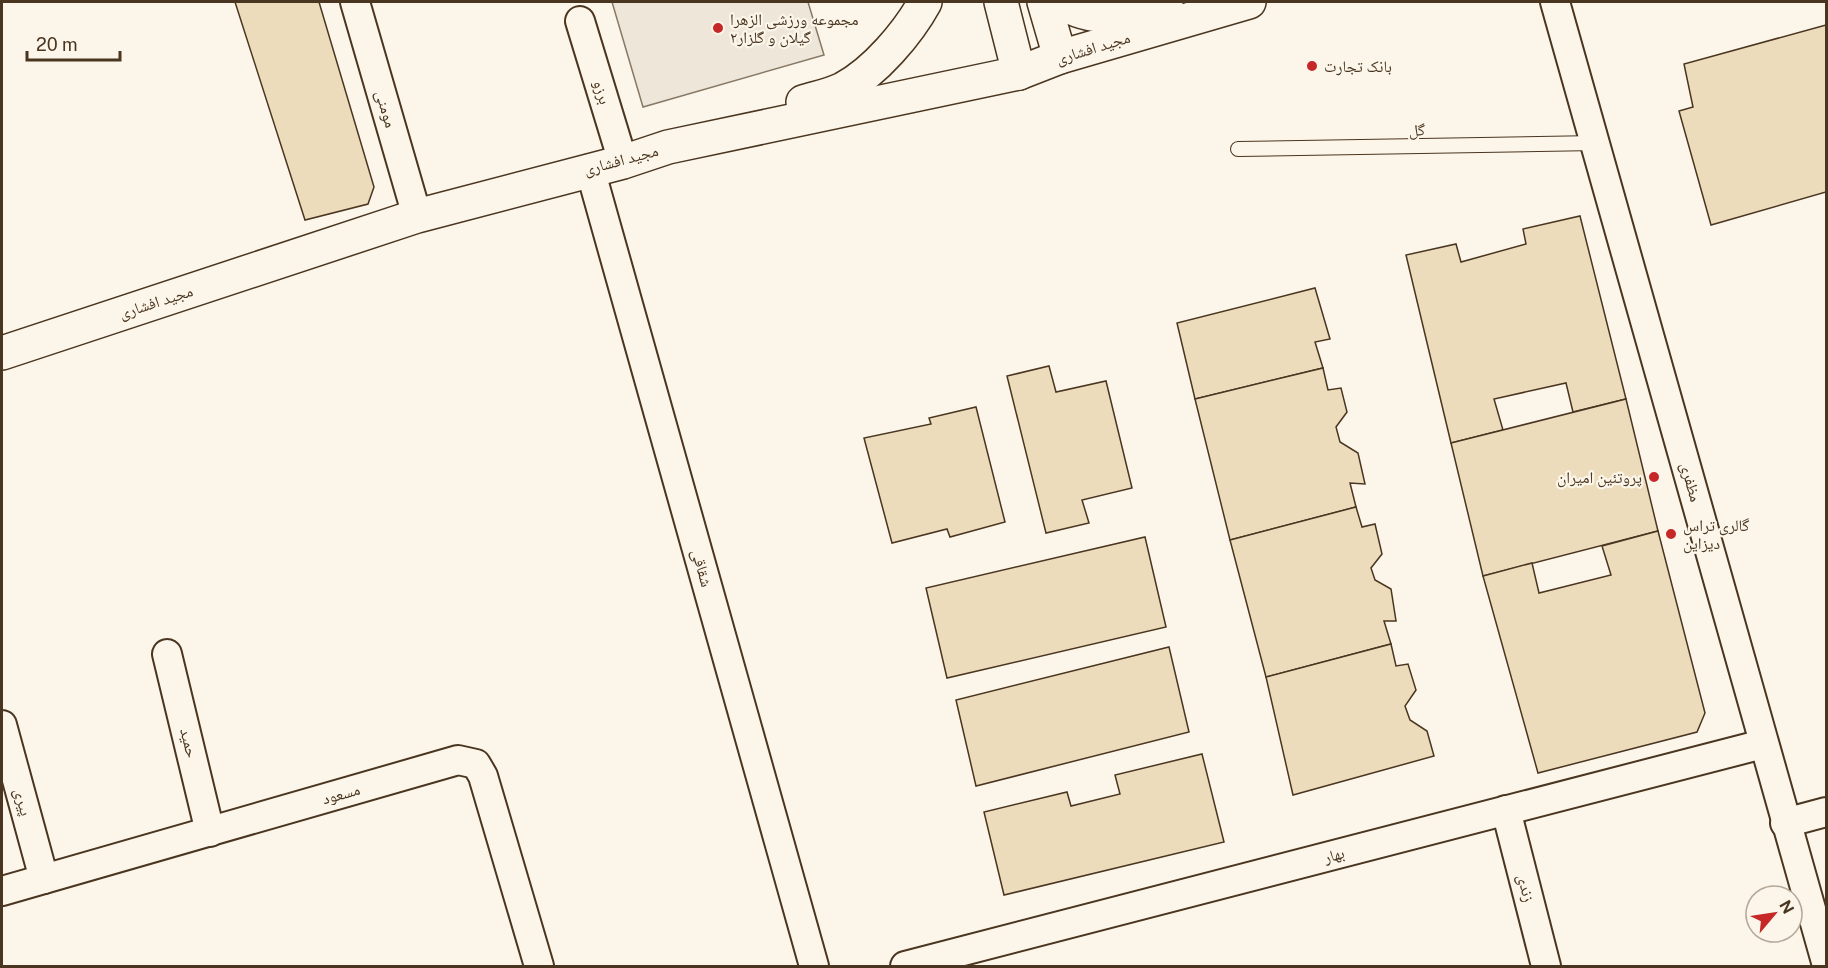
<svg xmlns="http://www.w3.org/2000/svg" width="1828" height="968" viewBox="0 0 1828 968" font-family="'Public Sans','Noto Naskh Arabic',sans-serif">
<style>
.green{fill:#ede6d9;stroke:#887966;stroke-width:1.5}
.building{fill:#ecdcbc;stroke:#4a3520;stroke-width:1.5}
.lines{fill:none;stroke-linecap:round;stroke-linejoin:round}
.lane-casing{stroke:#4a3520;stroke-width:16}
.street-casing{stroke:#4a3520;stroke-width:32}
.secondary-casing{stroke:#4a3520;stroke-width:36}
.lane{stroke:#fbf6e9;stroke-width:14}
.street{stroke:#fbf6e9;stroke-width:28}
.secondary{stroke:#fbf6e9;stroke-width:33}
.poi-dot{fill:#c62828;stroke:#fbf6e9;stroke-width:2}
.labels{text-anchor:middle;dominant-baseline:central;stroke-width:4.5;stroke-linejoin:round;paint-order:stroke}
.poi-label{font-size:16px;fill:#4a3520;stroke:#fbf6e9;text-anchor:start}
.street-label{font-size:16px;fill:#4a3520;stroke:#fbf6e9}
</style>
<rect width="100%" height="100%" fill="#fbf6e9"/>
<!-- green -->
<path class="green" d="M 612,2 L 808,2 L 824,55 L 643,107 Z"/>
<!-- building -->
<g class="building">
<path d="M 235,2 L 319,2 L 374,187 L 368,204 L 305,220 Z"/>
<path d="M 1826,25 L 1826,192 L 1711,225 L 1679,111 L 1693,107 L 1684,64 Z"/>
<path d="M 1580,216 L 1626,399 L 1573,412 L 1566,383 L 1494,399 L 1503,430 L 1451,443 L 1406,255 L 1456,244 L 1461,262 L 1526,244 L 1523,229 Z"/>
<path d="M 1315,288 L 1330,339 L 1315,342 L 1323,368 L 1195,399 L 1177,323 Z"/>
<path d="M 1049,366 L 1056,392 L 1106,381 L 1132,488 L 1082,500 L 1089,523 L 1046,533 L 1007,376 Z"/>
<path d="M 1323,368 L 1328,390 L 1341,388 L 1347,412 L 1336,427 L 1340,442 L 1358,453 L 1365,484 L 1350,483 L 1356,507 L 1230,540 L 1195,399 Z"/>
<path d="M 1626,399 L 1658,531 L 1483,576 L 1451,443 Z"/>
<path d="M 976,407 L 1005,522 L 950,537 L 947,529 L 892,543 L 864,438 L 931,424 L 929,418 Z"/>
<path d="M 1356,507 L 1362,527 L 1375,524 L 1382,554 L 1371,568 L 1375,580 L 1391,589 L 1396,621 L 1384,621 L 1391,644 L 1266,677 L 1230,540 Z"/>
<path d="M 1658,531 L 1705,713 L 1697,732 L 1538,773 L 1483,576 L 1532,563 L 1539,593 L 1611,575 L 1602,546 Z"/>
<path d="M 1145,537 L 1166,627 L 947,678 L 926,588 Z"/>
<path d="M 1391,644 L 1396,666 L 1408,664 L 1416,690 L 1405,706 L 1410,720 L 1427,731 L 1434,756 L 1293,795 L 1266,677 Z"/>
<path d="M 1169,647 L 1189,732 L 976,786 L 956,700 Z"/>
<path d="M 1202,754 L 1224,842 L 1004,895 L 984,812 L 1067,792 L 1071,806 L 1120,794 L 1115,775 Z"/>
</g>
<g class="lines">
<defs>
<path id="lane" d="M 1238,149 L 1597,143"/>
<g id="street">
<path d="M 355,2 L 417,216"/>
<path d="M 1555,2 L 1826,962"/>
<path d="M 580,21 L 623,162"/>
<path d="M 590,169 L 814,966"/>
<path d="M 167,654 L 210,832"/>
<path d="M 2,725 L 44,879"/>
<path d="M 1506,810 L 1546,966"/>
<path d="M 1785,823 L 1826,812"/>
<path d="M 2,891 L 458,760 L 476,764 L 483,776 L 539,966"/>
<path d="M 905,966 L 1763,744"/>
</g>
<g id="secondary">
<path d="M 1001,2 L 1019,73"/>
<path d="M 1044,2 L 1060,57"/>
<path d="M 1061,2 C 1094,23 1131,16 1166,4"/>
<path d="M 803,102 C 816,98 831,95 843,89 C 875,72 908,33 925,2"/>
<path d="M 2,353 L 417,216 L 623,162 L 668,147 L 1019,73 L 1060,57 L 1249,2"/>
</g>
</defs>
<!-- lane casing -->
<use href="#lane" class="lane-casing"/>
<!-- street casing -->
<use href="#street" class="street-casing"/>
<!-- secondary casing -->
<use href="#secondary" class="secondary-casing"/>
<!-- lane -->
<use href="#lane" class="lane"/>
<!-- street -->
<use href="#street" class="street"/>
<!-- secondary -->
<use href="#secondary" class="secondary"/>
</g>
<!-- markers -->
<g class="poi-dot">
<circle cx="718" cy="28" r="6"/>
<circle cx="1312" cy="66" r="6"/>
<circle cx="1654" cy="477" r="6"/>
<circle cx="1671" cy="534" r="6"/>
</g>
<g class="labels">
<!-- poi labels -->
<g class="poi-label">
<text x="730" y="19">مجموعه ورزشی الزهرا<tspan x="730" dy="18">گیلان و گلزار۲</tspan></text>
<text x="1324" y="66">بانک تجارت</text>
<text x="1642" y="477" text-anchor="end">پروتئین امیران</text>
<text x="1683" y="525">گالری تراس<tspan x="1683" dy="18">دیزاین</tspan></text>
</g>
<!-- street labels -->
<g class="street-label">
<text transform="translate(1093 48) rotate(-17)">مجید افشاری</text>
<text transform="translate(602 92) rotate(73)">برزو</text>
<text transform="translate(386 109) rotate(74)">مومنی</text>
<text transform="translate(1417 130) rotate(-1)">گل</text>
<text transform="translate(621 160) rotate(-15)">مجید افشاری</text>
<text transform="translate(156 302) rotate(-18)">مجید افشاری</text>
<text transform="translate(1691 482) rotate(75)">مظفری</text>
<text transform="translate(702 568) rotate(74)">شقاقی</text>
<text transform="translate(189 743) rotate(76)">حمید</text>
<text transform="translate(341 794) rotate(-16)">مسعود</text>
<text transform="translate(23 802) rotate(75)">پیری</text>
<text transform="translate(1334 855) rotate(-15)">بهار</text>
<text transform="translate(1526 888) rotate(76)">زندی</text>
</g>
</g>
<!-- border -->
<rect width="1828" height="968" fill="none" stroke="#4a3520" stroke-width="6"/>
<!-- north arrow -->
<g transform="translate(1774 914) rotate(61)"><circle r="28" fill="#fbf6e9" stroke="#b4a999" stroke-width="1.5"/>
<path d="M0-4.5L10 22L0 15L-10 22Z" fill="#c62828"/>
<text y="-9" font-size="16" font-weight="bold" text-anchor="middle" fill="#4a3520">N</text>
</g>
<!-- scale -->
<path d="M27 51v9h93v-9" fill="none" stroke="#4a3520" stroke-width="3"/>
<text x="36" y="51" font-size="18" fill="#4a3520" stroke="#fbf6e9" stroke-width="4.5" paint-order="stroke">20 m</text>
</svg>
